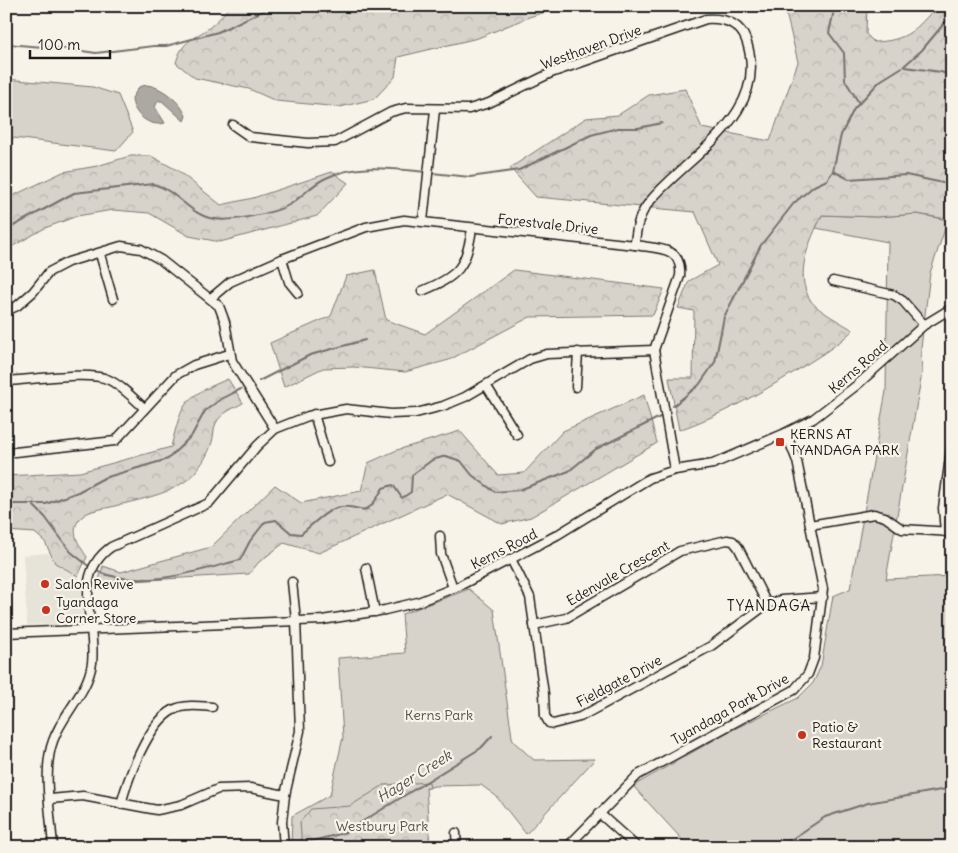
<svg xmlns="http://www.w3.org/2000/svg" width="958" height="853" viewBox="0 0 958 853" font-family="Delius,sans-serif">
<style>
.built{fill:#e6e3d9}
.green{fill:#d7d3cb;stroke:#7a7874}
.forest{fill:url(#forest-crowns);stroke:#7a7874}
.water{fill:#aca9a2;stroke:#72716c}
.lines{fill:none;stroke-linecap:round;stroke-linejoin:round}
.stream{stroke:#72716c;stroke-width:2}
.minor-casing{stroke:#1c1c1c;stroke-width:11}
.minor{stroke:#f7f3e8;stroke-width:8}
.poi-dot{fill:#c8321e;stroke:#f7f3e8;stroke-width:2}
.labels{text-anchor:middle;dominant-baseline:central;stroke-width:4.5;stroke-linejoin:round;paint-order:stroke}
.street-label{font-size:14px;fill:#1c1c1c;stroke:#f7f3e8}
.poi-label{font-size:14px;fill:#1c1c1c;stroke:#f7f3e8;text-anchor:start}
.park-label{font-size:14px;fill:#545351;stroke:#f7f3e8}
.neighbourhood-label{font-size:15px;letter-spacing:1px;fill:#1c1c1c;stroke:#f7f3e8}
.water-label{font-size:15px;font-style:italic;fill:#565452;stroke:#f7f3e8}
</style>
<defs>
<pattern id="forest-crowns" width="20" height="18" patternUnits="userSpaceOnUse" patternTransform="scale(1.25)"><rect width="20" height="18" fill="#d7d3cb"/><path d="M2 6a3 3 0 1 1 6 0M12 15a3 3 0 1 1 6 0" fill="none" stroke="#b8b5ae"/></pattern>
</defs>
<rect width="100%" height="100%" fill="#f7f3e8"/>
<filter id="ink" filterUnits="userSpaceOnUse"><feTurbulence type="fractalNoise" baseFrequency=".02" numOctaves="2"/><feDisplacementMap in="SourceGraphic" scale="10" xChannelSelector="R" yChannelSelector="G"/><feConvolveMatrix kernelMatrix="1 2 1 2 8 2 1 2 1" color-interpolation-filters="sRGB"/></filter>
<g filter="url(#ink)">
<!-- built -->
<path class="built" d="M 48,553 L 55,563 L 81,579 L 82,624 L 27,625 L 23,555 Z"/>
<!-- green -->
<g class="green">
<path d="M 6,79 L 93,87 L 118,95 L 133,132 L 116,151 L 6,137 Z"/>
<path d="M 917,214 L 948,220 L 930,273 L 921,348 L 922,373 L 886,579 L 952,576 L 952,847 L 689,847 L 633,786 L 728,732 L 798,698 L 813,683 L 821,666 L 833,596 L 850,589 L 886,391 L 888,242 L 816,228 L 822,215 L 877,217 Z"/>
<path d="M 469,589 L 494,610 L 512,737 L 514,742 L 534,760 L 595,759 L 526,834 L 496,796 L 481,785 L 434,786 L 400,797 L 408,847 L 291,847 L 292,816 L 330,795 L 343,737 L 338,658 L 405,653 L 402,614 Z"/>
</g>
<!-- forest -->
<g class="forest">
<path d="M 230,6 L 564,6 L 529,17 L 478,38 L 398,57 L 395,77 L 374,99 L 340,107 L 276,101 L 249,89 L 195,78 L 176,63 C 182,40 194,39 210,27 C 218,21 224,13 230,6 Z"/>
<path d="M 777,6 L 867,6 L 866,34 L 874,42 C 908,41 916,29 937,6 L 952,6 L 952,220 L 917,214 L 877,217 L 822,215 C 810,241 793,274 811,301 C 817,310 842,323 853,330 C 836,347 816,358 796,371 C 759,394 721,415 679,430 L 669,378 L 693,378 L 694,311 L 678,308 L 689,281 L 718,265 L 695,212 L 536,197 L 510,168 L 586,118 L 618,115 L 649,95 L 685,89 L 702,128 L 770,141 L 798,62 L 787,17 Z"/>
<path d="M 130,156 L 151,156 L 177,170 L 221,205 L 253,198 L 332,172 L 348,183 L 317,216 L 220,242 L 189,236 L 149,213 L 113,210 L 77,216 L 45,228 L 6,250 L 6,199 L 63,172 L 97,166 Z"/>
<path d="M 375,270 L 386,320 L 425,334 L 514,270 L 664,289 L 653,315 L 530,317 L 449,360 L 405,372 L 354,367 L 323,368 L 284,387 L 270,343 L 331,316 L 346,276 Z"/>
<path d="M 228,379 L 243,403 C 234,408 221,413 216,423 C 213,429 214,436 212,442 C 208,456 198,471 187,480 C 166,496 136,500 111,507 C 102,509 90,510 83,516 C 67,529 79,545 87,557 L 78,576 L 55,563 L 45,542 L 35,533 L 6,531 L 6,476 L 80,472 L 171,447 C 183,400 183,398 228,379 Z"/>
<path d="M 644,395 L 657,443 L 531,517 L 502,524 L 447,494 L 319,553 L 284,543 L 259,562 L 249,574 L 98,583 L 103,566 L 121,572 L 211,547 L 275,485 L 301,503 L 361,491 L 368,463 L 397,450 L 460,431 L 498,475 L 524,473 L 563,431 Z"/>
<path d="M 429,782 L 430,788 L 426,788 L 430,847 L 302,847 L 300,822 L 311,809 L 350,806 L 384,785 Z"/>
<path d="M 89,840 L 117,845 L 174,847 L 84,847 Z"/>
</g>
<!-- water -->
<path class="water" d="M 146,85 C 161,86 181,102 186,116 L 184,121 L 162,101 L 158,101 L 155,107 L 165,123 C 149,128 132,113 132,98 L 139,87 Z"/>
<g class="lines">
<!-- stream -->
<g class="stream">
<path d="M 830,6 L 834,10 L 829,33 L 844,53 L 845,80 L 859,103"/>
<path d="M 6,44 L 68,49 L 96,53 L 154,46 L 166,46 L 218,32 L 273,6"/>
<path d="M 905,67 L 941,72 L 952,76"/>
<path d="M 833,171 L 849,179 L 906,175 L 952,185"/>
<path d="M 432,173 L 470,177 L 519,170 L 591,135 L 618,128 L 638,128 L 662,123"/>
<path d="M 6,230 L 74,193 L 153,184 C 177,190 190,216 215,219 C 231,222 275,213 289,205 C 302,197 312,184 326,178 C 358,163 393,169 427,172"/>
<path d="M 259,381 L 310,355 L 365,340"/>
<path d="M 673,406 L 699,385 L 715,362 L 724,317 L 761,245 L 794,203 L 814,186 L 827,180 L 833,171 L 841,135 L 854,109 L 880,81 L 904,66 L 922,50 L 952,14"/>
<path d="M 6,504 L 46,504 L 78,492 L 104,478 L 168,459 L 192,435 L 205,411 L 221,399 L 241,389"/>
<path d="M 34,506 L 45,517 L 71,552 L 91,568"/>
<path d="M 96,571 C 142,590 194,572 240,560 L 250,541 L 265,522 L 276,520 L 291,533 L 301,534 C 311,526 324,512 336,508 C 364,501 362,526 383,488 L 393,485 L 402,498 L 411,492 L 412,475 L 432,460 L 446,456 L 461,461 L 472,475 L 495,492 L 519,490 L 569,471 L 596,449 L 660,417"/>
<path d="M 288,847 L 344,833 L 481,748 L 492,736"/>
<path d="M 780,847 L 825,817 L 868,803 L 952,788"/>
</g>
<defs>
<g id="minor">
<path d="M 233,125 L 250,137 L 308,143 L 335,142 L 391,112 L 406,108 L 469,109 L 489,103 L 551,73 L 706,19 C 723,18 739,22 746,40 C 772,113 690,154 651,200 C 639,214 636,227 635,245"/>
<path d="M 423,221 L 435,110"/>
<path d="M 100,254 L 113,299"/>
<path d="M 282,259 L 289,282 L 298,293"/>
<path d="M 833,281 L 894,295 L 903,301 L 924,325"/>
<path d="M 422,291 C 459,276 466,267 472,229"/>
<path d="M 211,298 L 230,282 L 282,259 L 366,227 L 404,220 L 635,245 C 658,249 683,246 680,276 L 654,350 L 675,470"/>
<path d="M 6,311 L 17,306 L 33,292 L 49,272 L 68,262 L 121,246 L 141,249 L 161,260 L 219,306 L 225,322 L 232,361 L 275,429"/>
<path d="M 6,381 C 30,380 88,371 107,379 C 121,385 133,398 144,408"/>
<path d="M 486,385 L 517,435"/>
<path d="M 576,387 L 578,352"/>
<path d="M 314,414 L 328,462"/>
<path d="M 6,453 L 115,441 L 176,375 L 194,365 L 229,354"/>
<path d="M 810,525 L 874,514 L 885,517 L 902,529 L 952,532"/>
<path d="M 945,532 L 943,508 L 952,443"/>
<path d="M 440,536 L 441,554 L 453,588"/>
<path d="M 511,559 L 530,597 L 544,694 L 545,716 L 549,723 L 553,724 L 580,717 L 711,646 L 767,604 L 781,600 L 823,597"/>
<path d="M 366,568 L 375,612"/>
<path d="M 534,625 L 566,618 L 680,551 L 727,540 L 733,541 L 738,547 L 767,604"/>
<path d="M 6,633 L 322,620 L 385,610 L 418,602 L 461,585 L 557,535 L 650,478 L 675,470 L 713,464 L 783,434 L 813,419 L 857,385 L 924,325 L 952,308"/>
<path d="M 50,799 L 83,796 L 157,810 L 181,805 L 218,789 L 250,788 L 285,795"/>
<path d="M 121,804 C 128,778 148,723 173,710 C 184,704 200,706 212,707"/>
<path d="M 599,813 L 637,847"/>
<path d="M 456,833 L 457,847"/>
<path d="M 53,847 C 51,816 42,770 53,741 C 62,714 88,693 92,663 C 97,622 70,576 111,547 L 209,503 L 257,446 L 275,429 L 308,416 L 346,409 L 391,414 L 416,413 L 443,406 L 465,397 L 530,359 L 547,354 L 654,350"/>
<path d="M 284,847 L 282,822 L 285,795 L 300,731 L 296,620 L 292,582"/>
<path d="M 567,847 L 638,775 L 794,690 L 808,674 L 814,658 L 823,589 L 797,461 L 786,433"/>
</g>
</defs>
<!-- minor casing -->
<use href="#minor" class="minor-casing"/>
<!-- minor -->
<use href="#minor" class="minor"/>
</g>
</g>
<!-- markers -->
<g class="poi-dot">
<rect x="775" y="437" width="10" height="10" rx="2.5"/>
<circle cx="45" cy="584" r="5"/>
<circle cx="46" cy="610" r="5"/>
<circle cx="802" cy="735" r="5"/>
</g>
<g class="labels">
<!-- street labels -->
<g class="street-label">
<text transform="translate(591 47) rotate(-20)">Westhaven Drive</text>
<text transform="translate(548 224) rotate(6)">Forestvale Drive</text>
<text transform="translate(858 367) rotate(-41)">Kerns Road</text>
<text transform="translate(504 549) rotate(-27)">Kerns Road</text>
<text transform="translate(618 573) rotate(-30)">Edenvale Crescent</text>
<text transform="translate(619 681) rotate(-28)">Fieldgate Drive</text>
<text transform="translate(730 709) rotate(-29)">Tyandaga Park Drive</text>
</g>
<!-- poi labels -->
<g class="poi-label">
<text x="790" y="434">KERNS AT<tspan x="790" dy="16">TYANDAGA PARK</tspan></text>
<text x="55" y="584">Salon Revive</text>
<text x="56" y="602">Tyandaga<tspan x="56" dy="16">Corner Store</tspan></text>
<text x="812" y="727">Patio &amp;<tspan x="812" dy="16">Restaurant</tspan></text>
</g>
<!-- park labels -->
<g class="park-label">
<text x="439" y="715">Kerns Park</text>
<text x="382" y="826">Westbury Park</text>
</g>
<!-- neighbourhood labels -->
<g class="neighbourhood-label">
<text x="769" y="605">TYANDAGA</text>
</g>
<!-- water labels -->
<g class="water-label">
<text transform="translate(414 776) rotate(-32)">Hager Creek</text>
</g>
</g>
<!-- margin -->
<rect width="958" height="853" fill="none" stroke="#f7f3e8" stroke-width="25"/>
<rect x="12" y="12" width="933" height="828" fill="none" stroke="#1c1c1c" stroke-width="2" filter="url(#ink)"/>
<!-- scale -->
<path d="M30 50v8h80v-8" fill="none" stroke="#1c1c1c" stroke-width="2.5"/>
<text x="38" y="50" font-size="15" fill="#1c1c1c" stroke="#f7f3e8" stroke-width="4" paint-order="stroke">100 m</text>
</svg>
